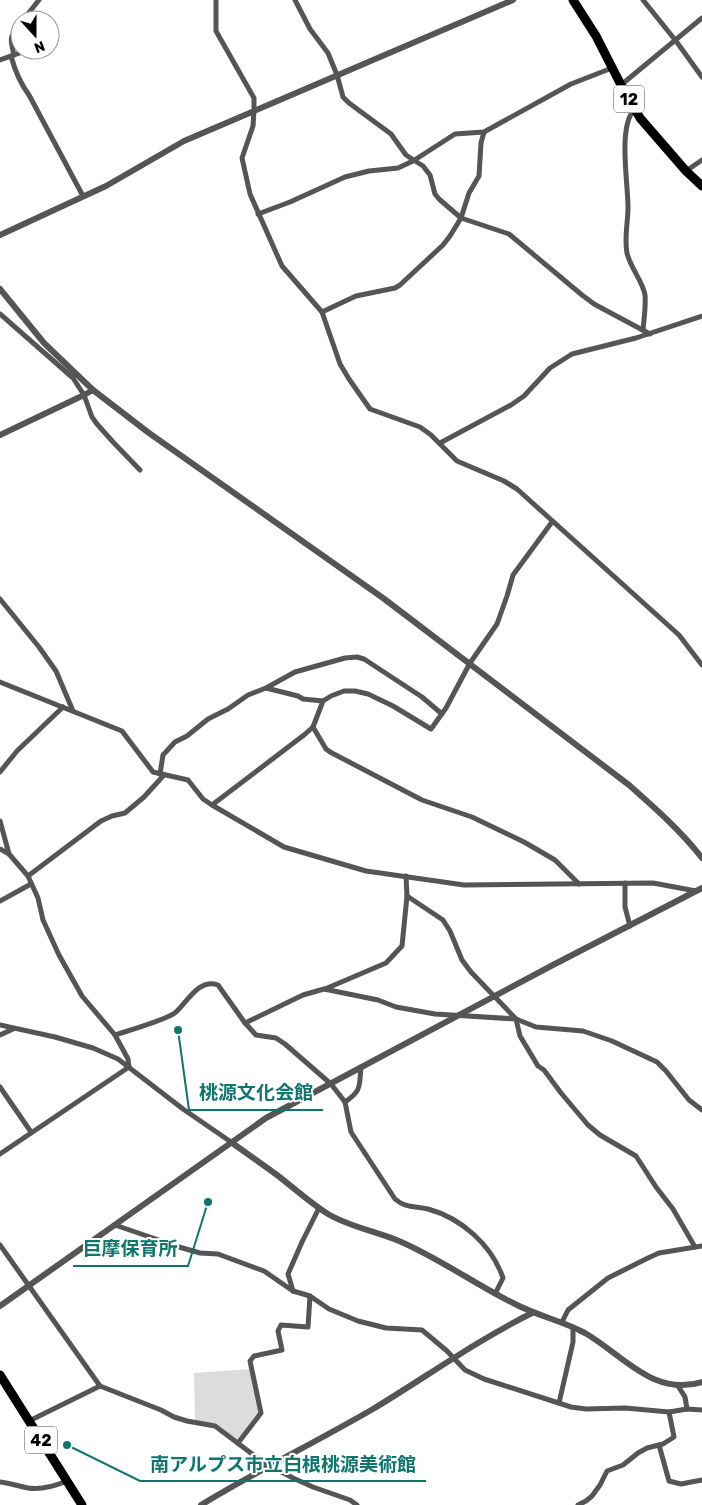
<svg xmlns="http://www.w3.org/2000/svg" width="702" height="1505" viewBox="0 0 702 1505" font-family="Rubik,'Noto Sans JP',sans-serif">
<style>
.green{fill:#dcdcdc}
.lines{fill:none;stroke-linecap:round;stroke-linejoin:round}
.minor{stroke:#555;stroke-width:5}
.tertiary{stroke:#555;stroke-width:6}
.primary{stroke:#000;stroke-width:9}
.labels{text-anchor:middle;dominant-baseline:central;stroke-width:4;stroke-linejoin:round;paint-order:stroke}
.shield{fill:#fff;stroke:#4c4c4c;stroke-width:1}
.shield-label{font-size:16px;font-weight:bold;fill:#000}
.leader{fill:none;stroke:#0f766e;stroke-width:2}
.callout-dot{fill:#0f766e;stroke:#fff;stroke-width:2}
.callout-label{font-size:19px;text-anchor:middle;font-weight:bold;fill:#0f766e;stroke:#fff;stroke-width:4;stroke-linejoin:round;paint-order:stroke}
</style>
<rect width="100%" height="100%" fill="#fff"/>
<!-- green -->
<path class="green" d="M 251,1369 L 261,1413 L 238,1443 L 215,1426 L 195,1422 L 194,1373 Z"/>
<g class="lines">
<!-- minor -->
<g class="minor">
<path d="M 216,0 L 216,31 L 254,98 L 254,110 L 253,126 L 242,158 L 250,194 L 282,266 L 322,312 L 340,364 L 349,379 L 370,409 L 420,427 L 431,435 L 457,461 L 504,481 L 517,489 L 679,635 L 702,665"/>
<path d="M 295,0 L 310,29 L 328,53 L 337,75 L 343,97 L 349,103 L 391,134 L 406,155 L 423,166 L 430,175 L 435,194 L 439,199 L 461,218 L 509,234 L 582,295 L 594,304 L 650,334"/>
<path d="M 643,0 L 676,41 L 702,77"/>
<path d="M 23,20 L 39,0"/>
<path d="M 14,55 C 10,39 9,37 20,24"/>
<path d="M 11,56 C 15,71 20,83 29,95 L 83,196"/>
<path d="M 0,60 L 28,50"/>
<path d="M 621,85 L 702,18"/>
<path d="M 634,110 C 618,127 628,183 628,207 C 628,223 624,238 627,253 C 630,267 643,282 645,295 C 646,306 644,319 643,330"/>
<path d="M 686,171 L 702,160"/>
<path d="M 258,214 L 290,202 L 345,177 L 369,171 L 398,168 L 413,161 L 455,134 L 484,132 L 571,84 L 612,68"/>
<path d="M 322,312 L 356,296 L 395,288 L 400,285 L 443,245 L 450,236 L 461,218 L 469,193 L 479,176 L 481,143 L 484,132"/>
<path d="M 0,314 L 73,378 L 84,395 L 92,417 L 97,424 L 113,442 L 140,470"/>
<path d="M 440,443 L 511,405 L 524,396 L 550,368 L 572,354 L 636,338 L 702,316"/>
<path d="M 0,599 L 39,647 L 56,671 L 73,711"/>
<path d="M 0,682 L 122,731 L 153,772 L 188,780 L 203,799 L 212,805 L 284,847 L 366,871 L 464,885 L 653,883 L 696,891"/>
<path d="M 266,688 L 295,672 L 345,658 L 357,657 L 364,659 L 422,697 L 442,714"/>
<path d="M 313,727 L 326,749 L 330,752 L 422,800 L 472,817 L 524,842 L 555,860 L 579,884"/>
<path d="M 0,772 L 17,751 L 63,707"/>
<path d="M 160,774 L 163,755 L 175,742 L 187,736 L 208,719 L 228,709 L 248,695 L 266,688 L 298,696 L 303,699 L 323,701 L 331,696 L 344,691 L 355,691 L 368,694 L 393,706 L 431,729 L 446,708 L 470,663 L 497,624 L 507,596 L 513,575 L 552,522"/>
<path d="M 212,805 L 304,735 L 313,727 L 323,701"/>
<path d="M 0,821 L 9,854"/>
<path d="M 0,849 L 9,854 L 28,876 L 38,898 L 43,920 L 59,955 L 82,996 L 115,1035 L 128,1059 L 129,1067"/>
<path d="M 28,876 L 101,821 L 112,816 L 125,813 L 144,797 L 164,775"/>
<path d="M 625,883 L 625,907 L 630,926"/>
<path d="M 407,896 L 443,920 L 450,931 L 462,960 L 471,972 L 516,1019 L 520,1036 L 538,1066 L 544,1070 L 561,1093 L 588,1125 L 600,1135 L 636,1156 L 656,1187 L 673,1209 L 695,1247"/>
<path d="M 0,901 L 31,884"/>
<path d="M 325,989 L 386,963 L 402,946 L 407,896 L 406,876"/>
<path d="M 245,1023 L 303,995 L 324,989 L 378,1000 L 396,1007 L 435,1014 L 516,1019 L 536,1027 L 583,1031 L 612,1041 L 657,1062 L 666,1071 L 689,1100 L 702,1110"/>
<path d="M 0,1025 L 55,1037 L 93,1048 L 118,1059 L 183,1109 L 231,1142"/>
<path d="M 0,1035 L 13,1029"/>
<path d="M 115,1035 C 127,1031 169,1019 176,1012 C 188,1001 199,978 218,985 L 245,1023 L 256,1035 L 276,1038 L 285,1044 L 331,1084 L 345,1102 L 351,1132 L 395,1199 C 405,1208 415,1206 428,1209 C 461,1218 492,1245 503,1278 L 495,1294"/>
<path d="M 0,1087 L 31,1132"/>
<path d="M 345,1102 C 362,1090 359,1087 361,1067"/>
<path d="M 0,1154 L 129,1067"/>
<path d="M 115,1225 L 179,1247 L 200,1253 L 218,1254 L 264,1271 L 293,1291 L 310,1296 L 329,1309 L 358,1321 L 386,1328 L 422,1330 L 447,1351 L 465,1370 L 484,1379 L 571,1407 L 586,1409 L 625,1408 L 669,1412 L 687,1409 L 702,1410"/>
<path d="M 0,1245 L 100,1386 L 161,1410 L 174,1417 L 187,1421 L 215,1426 L 268,1466"/>
<path d="M 293,1291 L 288,1274 L 302,1242 L 319,1208"/>
<path d="M 562,1322 L 568,1310 L 608,1278 L 648,1258 L 659,1253 L 702,1246"/>
<path d="M 678,1386 L 685,1397 L 687,1409"/>
<path d="M 559,1403 L 573,1342 L 573,1327"/>
<path d="M 29,1421 L 100,1386"/>
<path d="M 238,1443 L 261,1413 L 250,1361 L 254,1356 L 282,1350 L 278,1331 L 281,1325 L 308,1327 L 310,1296"/>
<path d="M 659,1445 L 669,1481 L 681,1484 L 702,1480"/>
<path d="M 270,1466 L 293,1478 L 313,1487 L 350,1500 L 357,1505"/>
<path d="M 0,1482 C 10,1483 18,1486 28,1488 C 41,1490 55,1486 67,1481"/>
<path d="M 578,1505 L 586,1501 L 592,1496 L 600,1485 L 607,1471 L 623,1465 L 638,1453 L 647,1448 L 663,1444 L 674,1437 L 669,1412"/>
</g>
<!-- tertiary -->
<g class="tertiary">
<path d="M 0,235 L 106,186 L 184,141 L 513,0"/>
<path d="M 0,289 L 44,343 L 93,390 L 149,433 L 383,598 L 629,785 C 655,808 681,831 702,858"/>
<path d="M 0,435 L 84,395 L 93,390"/>
<path d="M 231,1142 C 246,1153 262,1164 277,1175 C 294,1188 310,1203 328,1214 C 350,1227 375,1231 399,1241 C 439,1258 476,1285 515,1304 C 538,1316 563,1321 585,1333 C 623,1355 653,1397 702,1382"/>
<path d="M 0,1306 L 266,1118 L 551,966 L 702,888"/>
<path d="M 201,1505 C 257,1471 316,1442 373,1409 C 426,1377 476,1341 532,1313"/>
</g>
<!-- primary -->
<g class="primary">
<path d="M 573,0 L 596,36 L 621,85 L 640,118 L 686,171 L 702,186"/>
<path d="M 0,1375 L 82,1505"/>
</g>
</g>
<g class="labels">
<!-- shield labels -->
<g class="shield">
<rect x="614" y="85.5" width="30" height="27" rx="4"/>
<rect x="25" y="1426.5" width="32" height="27" rx="4"/>
</g>
<g class="shield-label">
<text x="629" y="99">12</text>
<text x="41" y="1440">42</text>
</g>
</g>
<!-- callouts -->
<path class="leader" d="M178 1030L189 1110H323M208 1202L188 1266H73M67 1445L140 1481H426"/>
<g class="callout-dot">
<circle cx="178" cy="1030" r="5"/>
<circle cx="208" cy="1202" r="5"/>
<circle cx="67" cy="1445" r="5"/>
</g>
<g class="callout-label">
<text x="256" y="1099">桃源文化会館</text>
<text x="130" y="1255">巨摩保育所</text>
<text x="283" y="1471">南アルプス市立白根桃源美術館</text>
</g>
<!-- north arrow -->
<g transform="translate(35 35) rotate(159)"><circle r="24" fill="#ffffff" stroke="#999999"/>
<path d="M0-4L9 19L0 12L-9 19Z" fill="#000000"/>
<text y="-8" font-size="14" font-weight="bold" text-anchor="middle" fill="#000000">N</text>
</g>
</svg>
